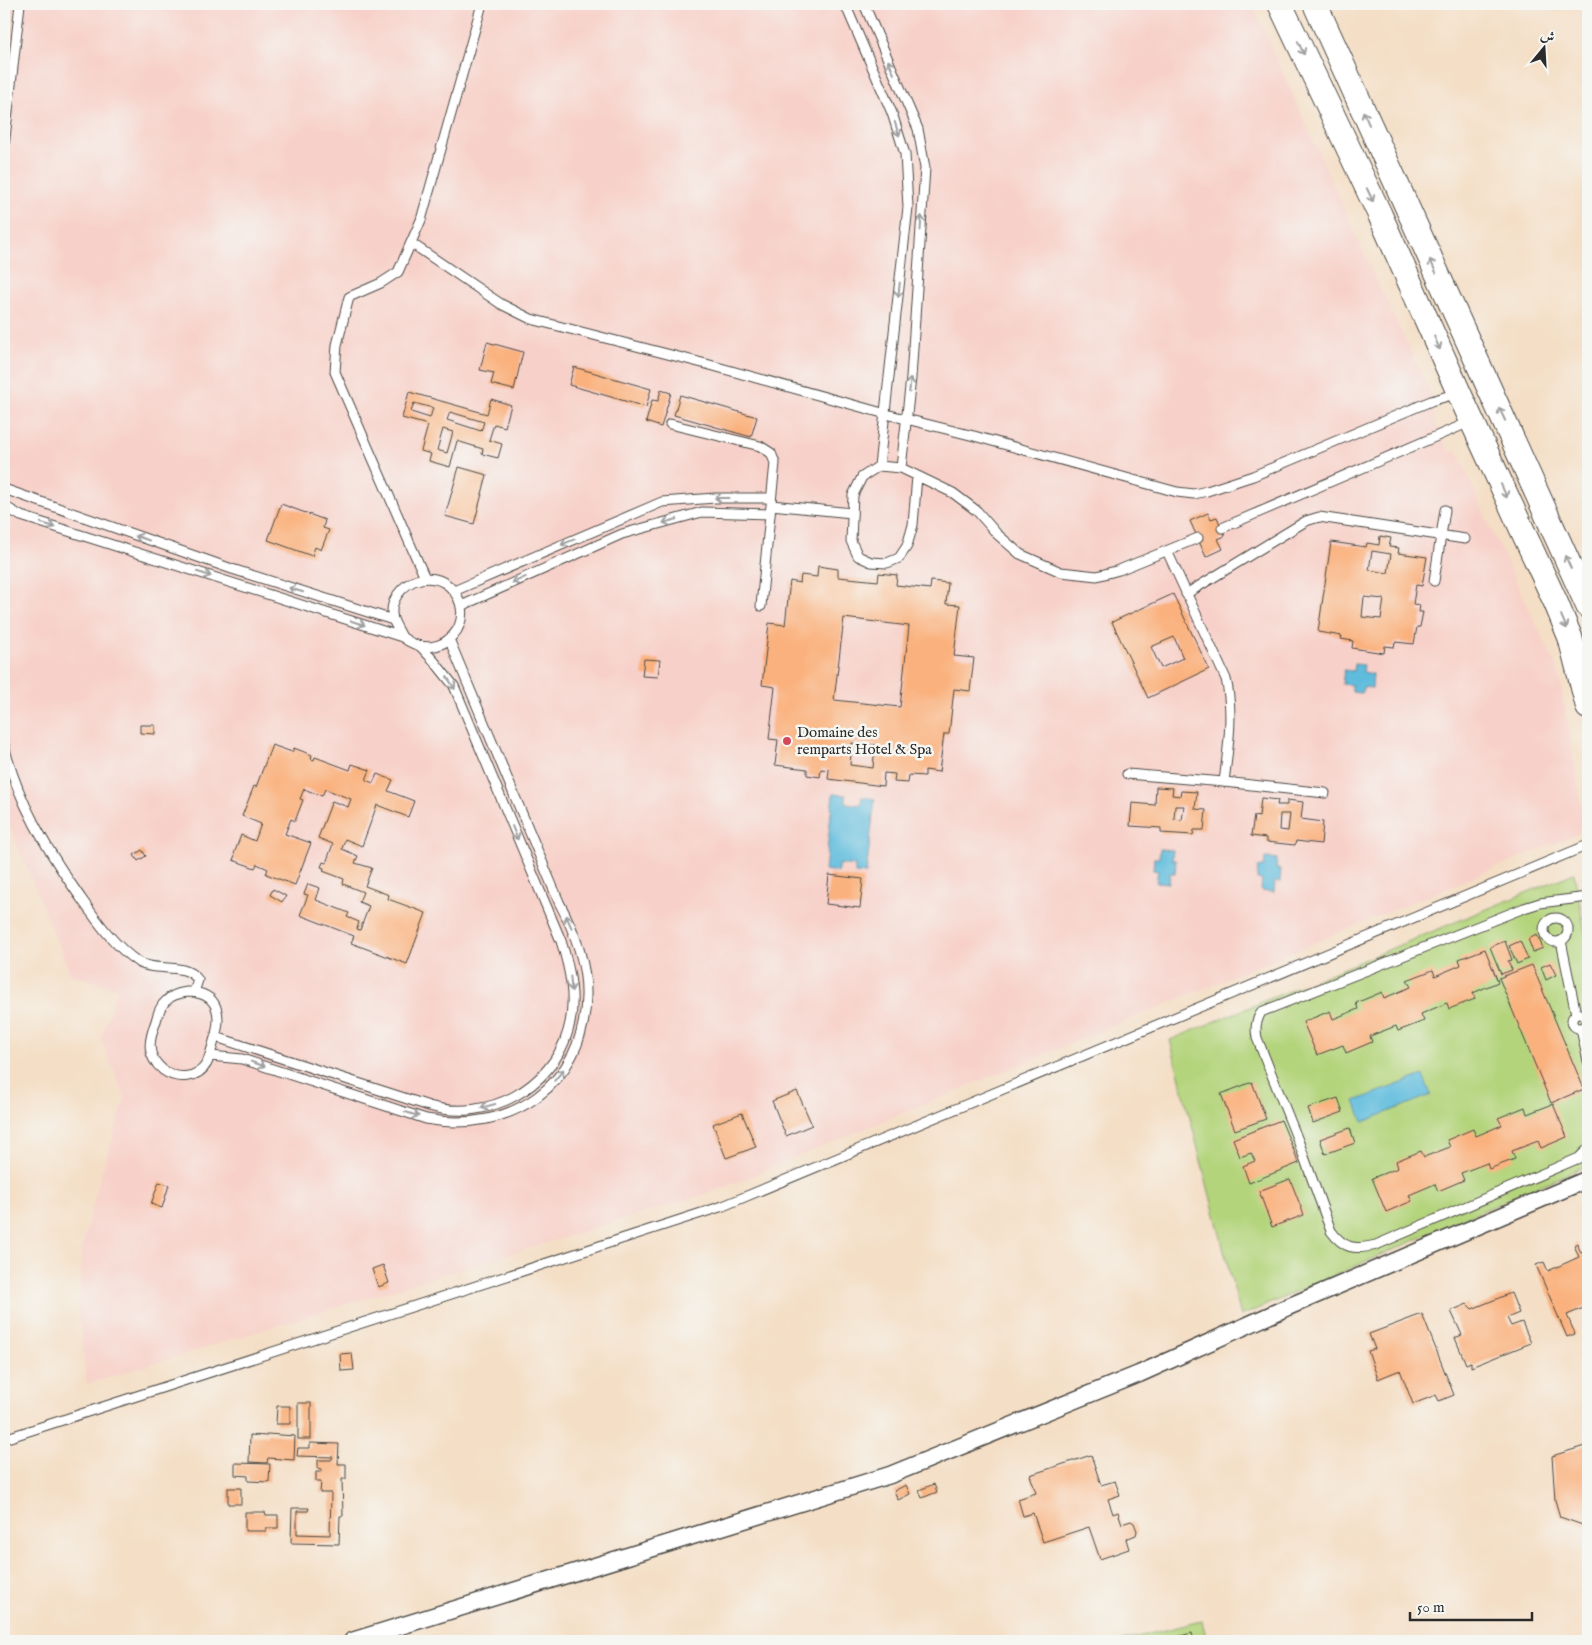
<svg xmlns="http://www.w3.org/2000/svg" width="1592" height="1645" viewBox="0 0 1592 1645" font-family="'IM FELL English',Amiri,serif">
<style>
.built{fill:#f7d1c9}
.green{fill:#b4d47c;stroke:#708054}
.water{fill:#5fbcdd;stroke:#457484}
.building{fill:#fab17d;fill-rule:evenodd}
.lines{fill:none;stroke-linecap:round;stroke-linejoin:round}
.lane-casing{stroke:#494642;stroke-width:11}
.street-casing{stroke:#494642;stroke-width:19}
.secondary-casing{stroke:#494642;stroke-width:26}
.lane{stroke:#fff;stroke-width:9}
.street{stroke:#fff;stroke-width:16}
.secondary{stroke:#fff;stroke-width:24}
.oneway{stroke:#a0a0a0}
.poi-dot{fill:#d1495b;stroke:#f6f6f2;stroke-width:2}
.labels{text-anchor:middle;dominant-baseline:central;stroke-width:5;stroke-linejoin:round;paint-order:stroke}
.poi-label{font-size:15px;fill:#2b2b2b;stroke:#f6f6f2;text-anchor:start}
</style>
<rect width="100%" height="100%" fill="#f6f6f2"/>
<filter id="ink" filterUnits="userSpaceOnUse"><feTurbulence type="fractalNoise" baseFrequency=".02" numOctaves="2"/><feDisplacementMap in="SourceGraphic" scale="10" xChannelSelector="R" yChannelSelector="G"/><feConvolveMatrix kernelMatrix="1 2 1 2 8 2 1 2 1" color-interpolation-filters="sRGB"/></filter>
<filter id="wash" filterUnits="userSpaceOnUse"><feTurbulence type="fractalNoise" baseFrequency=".0096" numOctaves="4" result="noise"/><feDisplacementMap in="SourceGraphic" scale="20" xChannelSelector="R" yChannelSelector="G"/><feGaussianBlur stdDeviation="1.12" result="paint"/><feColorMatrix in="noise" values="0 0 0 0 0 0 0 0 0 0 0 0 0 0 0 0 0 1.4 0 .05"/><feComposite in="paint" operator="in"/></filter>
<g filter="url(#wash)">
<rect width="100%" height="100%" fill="#f4dec5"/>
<!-- built -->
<path class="built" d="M 4,4 L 1252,4 L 1373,273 L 1429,390 L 1435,422 L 1449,452 L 1457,450 L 1488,523 L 1558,670 L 1586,830 L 715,1191 L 87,1384 L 78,1310 L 82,1248 L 95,1195 L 125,1098 L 101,1039 L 117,988 L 71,975 L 4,813 Z"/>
<!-- green -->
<g class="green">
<path d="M 1574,873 L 1588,948 L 1588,1165 L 1241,1316 L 1170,1040 Z"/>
<path d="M 1202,1621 L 1207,1641 L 1121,1641 Z"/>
</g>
<!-- water -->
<g class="water">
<path d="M 1354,664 L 1364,665 L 1363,672 L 1373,674 L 1372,688 L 1363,687 L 1362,693 L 1352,692 L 1352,685 L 1342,684 L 1344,670 L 1353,671 Z"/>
<path d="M 833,794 L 846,795 L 846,803 L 861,805 L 862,797 L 875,799 L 866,874 L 855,873 L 855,866 L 839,864 L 837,872 L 825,870 Z"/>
<path d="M 1160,849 L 1173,850 L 1172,860 L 1176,860 L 1175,873 L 1170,873 L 1169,883 L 1156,882 L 1158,871 L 1153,870 L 1154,858 L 1159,858 Z"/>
<path d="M 1265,858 L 1277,859 L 1276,869 L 1281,869 L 1280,882 L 1275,882 L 1274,892 L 1261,891 L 1262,880 L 1257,879 L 1258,867 L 1264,867 Z"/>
<path d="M 1423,1075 L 1431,1095 L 1363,1122 L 1355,1101 Z"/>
</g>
<g id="blocks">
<!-- building -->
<g class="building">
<path d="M 487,342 L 523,352 L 514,390 L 491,384 L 494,373 L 480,370 Z"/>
<path d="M 574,367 L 651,389 L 646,407 L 569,385 Z"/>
<path d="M 661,390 L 671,393 L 661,427 L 646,422 L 652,400 L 658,401 Z"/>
<path d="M 409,392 L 487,414 L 491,399 L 511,405 L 505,427 L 494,424 L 489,440 L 502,444 L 498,458 L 482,454 L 483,449 L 457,441 L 450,467 L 429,461 L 431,454 L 421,451 L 428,425 L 402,418 ZM 414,403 L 433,408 L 430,418 L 411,412 ZM 450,412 L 484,422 L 481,431 L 447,420 ZM 443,429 L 453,432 L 447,453 L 437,450 Z"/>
<path d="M 680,395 L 757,417 L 751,437 L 674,415 Z"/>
<path d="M 459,467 L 487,475 L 474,524 L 445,516 Z"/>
<path d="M 281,504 L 325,520 L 323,528 L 329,530 L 321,550 L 315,547 L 312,556 L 268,540 Z"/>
<path d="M 1208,513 L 1211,519 L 1217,517 L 1225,536 L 1218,539 L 1223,549 L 1206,557 L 1190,521 Z"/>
<path d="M 1380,536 L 1391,538 L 1389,547 L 1399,548 L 1398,553 L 1427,557 L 1422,586 L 1416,585 L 1413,604 L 1420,605 L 1419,612 L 1423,612 L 1420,627 L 1417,627 L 1414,644 L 1395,642 L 1394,647 L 1385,646 L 1384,653 L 1352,648 L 1353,641 L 1341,639 L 1342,636 L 1318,632 L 1331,542 L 1366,547 L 1367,543 L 1379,545 ZM 1372,551 L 1391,554 L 1388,573 L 1369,570 ZM 1364,597 L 1384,599 L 1381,619 L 1362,617 Z"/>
<path d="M 818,566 L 838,569 L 838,577 L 878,581 L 879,573 L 897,575 L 896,585 L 930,589 L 931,581 L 948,583 L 946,604 L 960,605 L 954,656 L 974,658 L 970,691 L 954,689 L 949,734 L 944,734 L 939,772 L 925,770 L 925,776 L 909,775 L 908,783 L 894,782 L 895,774 L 884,773 L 883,786 L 828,779 L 829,770 L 821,769 L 820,777 L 807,775 L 807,769 L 775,765 L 778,740 L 769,739 L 775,687 L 762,685 L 769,623 L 785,625 L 790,581 L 800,583 L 801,575 L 817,577 ZM 844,618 L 909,626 L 900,707 L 834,700 ZM 852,743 L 875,745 L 873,768 L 850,765 Z"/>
<path d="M 1173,594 L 1209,669 L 1148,698 L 1112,622 ZM 1174,637 L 1183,658 L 1161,668 L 1151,647 Z"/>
<path d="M 644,659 L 660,660 L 658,677 L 642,676 Z"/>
<path d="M 140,725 L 155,725 L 155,734 L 140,733 Z"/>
<path d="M 272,745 L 292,752 L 294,748 L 312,755 L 311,759 L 314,760 L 315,757 L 350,770 L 352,764 L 370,770 L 366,780 L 373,783 L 377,774 L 393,780 L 388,791 L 414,801 L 408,817 L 377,805 L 362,846 L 345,839 L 342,849 L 358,856 L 355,863 L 372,868 L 365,886 L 389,895 L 388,899 L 426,913 L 407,964 L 351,943 L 354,936 L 300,915 L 308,895 L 304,894 L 308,884 L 320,888 L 316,900 L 349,913 L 347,917 L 359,922 L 357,929 L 360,930 L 369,906 L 359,902 L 363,892 L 343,884 L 344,879 L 323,871 L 324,868 L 321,867 L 323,862 L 326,863 L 333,844 L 318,838 L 332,801 L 348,807 L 351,799 L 325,789 L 322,796 L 304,789 L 300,799 L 303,800 L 295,821 L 291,819 L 285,834 L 311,843 L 295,885 L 266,874 L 268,869 L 257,864 L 255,868 L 233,860 L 235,855 L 234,854 L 241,835 L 255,841 L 261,824 L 242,816 L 254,786 L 256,787 Z"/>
<path d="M 1156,787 L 1173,788 L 1172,795 L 1180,796 L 1181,791 L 1197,792 L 1195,809 L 1206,810 L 1204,830 L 1194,830 L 1193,835 L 1161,833 L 1161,828 L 1130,826 L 1132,803 L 1155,805 ZM 1175,806 L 1184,806 L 1182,820 L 1174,819 Z"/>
<path d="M 1261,798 L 1278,800 L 1277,805 L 1287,805 L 1287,800 L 1303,802 L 1301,819 L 1323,822 L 1321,844 L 1296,841 L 1295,845 L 1266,842 L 1266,838 L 1251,836 L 1254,816 L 1259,817 ZM 1280,814 L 1290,814 L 1288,831 L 1279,830 Z"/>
<path d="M 142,850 L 146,856 L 138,861 L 134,855 Z"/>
<path d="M 829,875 L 863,879 L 860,908 L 826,904 Z"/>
<path d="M 273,889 L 286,896 L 282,902 L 270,895 Z"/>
<path d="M 1537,935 L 1543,948 L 1533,952 L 1528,939 Z"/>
<path d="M 1505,941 L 1512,960 L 1508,961 L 1512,970 L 1501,974 L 1490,947 Z"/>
<path d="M 1520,941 L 1528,959 L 1517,964 L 1509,946 Z"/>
<path d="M 1485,949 L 1498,982 L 1473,993 L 1475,999 L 1449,1009 L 1447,1003 L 1421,1014 L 1424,1021 L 1398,1031 L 1396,1026 L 1370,1036 L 1372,1042 L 1346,1053 L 1343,1045 L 1317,1055 L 1303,1022 L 1330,1011 L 1333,1019 L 1358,1009 L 1356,1003 L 1382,992 L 1384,998 L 1411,987 L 1407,980 L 1433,970 L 1435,976 L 1461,965 L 1459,959 Z"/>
<path d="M 1550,963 L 1556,975 L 1546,980 L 1541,967 Z"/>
<path d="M 1532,965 L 1584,1089 L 1551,1103 L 1499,978 Z"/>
<path d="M 1252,1082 L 1266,1119 L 1235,1130 L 1221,1094 Z"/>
<path d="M 797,1091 L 812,1125 L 786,1136 L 772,1101 Z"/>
<path d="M 1338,1098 L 1343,1112 L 1313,1123 L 1308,1108 Z"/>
<path d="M 1553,1104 L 1567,1137 L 1541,1148 L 1538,1141 L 1512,1151 L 1515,1159 L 1489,1169 L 1487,1163 L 1461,1173 L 1464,1180 L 1438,1191 L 1435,1184 L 1409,1195 L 1412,1201 L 1386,1212 L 1372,1178 L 1398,1168 L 1396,1161 L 1421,1151 L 1424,1157 L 1450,1147 L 1447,1140 L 1473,1129 L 1476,1136 L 1502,1125 L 1498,1118 L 1525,1107 L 1527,1114 Z"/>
<path d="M 742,1113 L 756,1147 L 726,1158 L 713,1124 Z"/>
<path d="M 1281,1120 L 1299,1163 L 1249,1183 L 1243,1166 L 1255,1161 L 1251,1153 L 1240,1157 L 1233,1139 Z"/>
<path d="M 1350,1128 L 1355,1143 L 1325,1154 L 1320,1139 Z"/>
<path d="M 1290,1179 L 1304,1215 L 1272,1227 L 1259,1191 Z"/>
<path d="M 159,1182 L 169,1185 L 162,1208 L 151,1204 Z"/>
<path d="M 1577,1243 L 1581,1253 L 1588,1250 L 1588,1306 L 1567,1315 L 1575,1334 L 1567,1337 L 1536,1265 L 1544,1262 L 1548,1271 L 1579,1257 L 1574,1245 Z"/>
<path d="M 383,1265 L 389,1283 L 378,1287 L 372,1269 Z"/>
<path d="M 1511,1293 L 1519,1313 L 1507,1318 L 1511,1326 L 1522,1322 L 1531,1343 L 1471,1367 L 1471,1362 L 1466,1364 L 1455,1338 L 1462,1335 L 1451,1311 L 1467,1304 L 1472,1309 Z"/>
<path d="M 1422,1314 L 1454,1395 L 1439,1401 L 1436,1395 L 1413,1404 L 1400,1370 L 1378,1379 L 1368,1351 L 1375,1349 L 1369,1334 Z"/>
<path d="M 352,1353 L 354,1370 L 341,1371 L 340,1354 Z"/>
<rect x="298" y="1403" width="13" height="36"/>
<path d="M 277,1406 L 290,1406 L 290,1424 L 276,1424 Z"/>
<path d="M 267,1434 L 295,1436 L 294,1460 L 268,1458 L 267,1463 L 249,1462 L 250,1435 L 267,1436 Z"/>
<path d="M 310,1443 L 339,1444 L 338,1464 L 346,1464 L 346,1479 L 342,1479 L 343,1516 L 340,1516 L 339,1544 L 291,1543 L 292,1508 L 309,1508 L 308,1511 L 297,1511 L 297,1534 L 330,1535 L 331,1493 L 320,1493 L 321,1482 L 316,1482 L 316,1472 L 322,1472 L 322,1469 L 318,1468 L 318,1460 L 331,1460 L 333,1457 L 297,1456 L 298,1448 L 310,1448 Z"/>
<path d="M 1588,1445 L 1588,1527 L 1560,1517 L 1555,1500 L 1552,1456 Z"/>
<path d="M 1091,1455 L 1101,1485 L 1115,1481 L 1120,1495 L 1108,1499 L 1113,1514 L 1118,1512 L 1122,1524 L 1131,1521 L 1134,1523 L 1137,1531 L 1136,1535 L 1126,1539 L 1129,1549 L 1100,1559 L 1089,1527 L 1043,1542 L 1033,1513 L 1023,1516 L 1018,1499 L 1036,1493 L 1030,1475 Z"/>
<path d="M 235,1463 L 270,1464 L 269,1482 L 248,1481 L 248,1476 L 235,1475 Z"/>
<path d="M 934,1484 L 937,1492 L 922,1498 L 919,1490 Z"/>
<path d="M 906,1485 L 910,1494 L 898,1500 L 894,1491 Z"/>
<rect x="228" y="1488" width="13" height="16"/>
<path d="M 245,1512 L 265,1512 L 266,1515 L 278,1515 L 278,1528 L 266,1528 L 266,1531 L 245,1531 Z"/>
<path d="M 1192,1633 L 1194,1641 L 1166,1641 L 1165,1640 Z"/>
</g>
</g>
</g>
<g filter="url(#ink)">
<use href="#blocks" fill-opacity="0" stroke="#494642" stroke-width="1"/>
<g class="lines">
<defs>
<g id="lane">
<path d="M 845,4 L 892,113 L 905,154 L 908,207 L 879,466"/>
<path d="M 864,4 L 918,129 L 925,168 L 911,378 L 901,468"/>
<path d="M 4,147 L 20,4"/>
<path d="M 411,243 L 501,304 L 531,319 L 710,365 L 886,414 L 974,436 L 1177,492 L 1194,494 L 1207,491 L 1253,476 L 1431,401 L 1458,393"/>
<path d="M 670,424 L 760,446 L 771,453 L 775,463 L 771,502"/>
<path d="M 917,476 L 913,525 L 907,546 L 899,558 L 887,563 L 871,562 L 858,556 L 851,541 L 853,495 L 862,477 L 879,466 L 901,468 L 953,493 L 977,511 L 997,534 L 1020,554 L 1061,572 L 1097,576 L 1119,570 L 1198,538"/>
<path d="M 4,489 L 232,569 L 393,620"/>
<path d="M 4,506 L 21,516 L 402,637 C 442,668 483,618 449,586 C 441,579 430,577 420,579 C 403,583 388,601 393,619 C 395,625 399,631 402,637"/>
<path d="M 1222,528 L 1472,421"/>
<path d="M 425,578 L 335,372 L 337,345 L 349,297 L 381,283 L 398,272 L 421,220 L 482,4"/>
<path d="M 1434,581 L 1445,510"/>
<path d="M 454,591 L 662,502 L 715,498 L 771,498"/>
<path d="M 1186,594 L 1306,521 L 1319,517 L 1465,539"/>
<path d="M 461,606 L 622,534 L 702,512 L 770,514"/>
<path d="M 761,606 L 771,505 L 852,513"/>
<path d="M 4,745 C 17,800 46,848 78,894 C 95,918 113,945 138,962 C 156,973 185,961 198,980 L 194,992"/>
<path d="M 1127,774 L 1224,782 C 1228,748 1234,713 1226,679 L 1167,551"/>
<path d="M 1224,782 L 1325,793"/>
<path d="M 1588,897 L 1540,903 L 1524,908 L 1261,1012 C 1256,1022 1255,1027 1257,1038 L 1299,1143 L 1331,1231 C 1344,1249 1355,1250 1376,1245 L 1579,1158 L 1588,1149"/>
<circle cx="1556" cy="930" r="12"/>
<path d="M 1561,941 L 1576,1014"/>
<path d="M 187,992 C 220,992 222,1016 214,1041 C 212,1048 210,1056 207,1063 C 198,1079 177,1080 163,1070 C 145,1055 149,1040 156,1021 C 158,1014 160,1006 166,1001 C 171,995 180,993 187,992 Z"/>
<circle cx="1579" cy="1021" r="7"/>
<path d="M 1581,1029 L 1588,1061"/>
<path d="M 216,1037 L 429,1106 C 487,1123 552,1088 568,1031 C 577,1001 570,969 561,941 L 454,686 L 434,661 L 420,646"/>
<path d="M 210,1056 L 242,1059 L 426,1119 C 510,1135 585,1085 586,996 C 587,963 574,930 559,902 L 449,639"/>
<path d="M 4,1439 L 723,1206 L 1588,845"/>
</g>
<path id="street" d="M 352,1641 L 890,1475 L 1139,1374 L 1290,1306 L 1588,1179"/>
<g id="secondary">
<path d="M 1280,4 L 1380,215 L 1459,393 L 1556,603 L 1570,637 L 1588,707"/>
<path d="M 1315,4 L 1588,606"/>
</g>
</defs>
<!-- lane casing -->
<use href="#lane" class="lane-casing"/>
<!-- street casing -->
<use href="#street" class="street-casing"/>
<!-- secondary casing -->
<use href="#secondary" class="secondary-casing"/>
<!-- lane -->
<use href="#lane" class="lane"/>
<!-- street -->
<use href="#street" class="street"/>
<!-- secondary -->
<use href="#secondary" class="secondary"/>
</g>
<!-- one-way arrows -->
<defs><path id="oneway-shaft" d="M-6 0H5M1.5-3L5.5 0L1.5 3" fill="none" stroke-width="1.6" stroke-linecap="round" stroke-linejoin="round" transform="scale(1.25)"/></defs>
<g class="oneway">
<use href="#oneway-shaft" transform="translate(1301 48) rotate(65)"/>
<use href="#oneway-shaft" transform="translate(891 67) rotate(-113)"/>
<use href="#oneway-shaft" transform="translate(1366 118) rotate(-114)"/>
<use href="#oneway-shaft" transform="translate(897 129) rotate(72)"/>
<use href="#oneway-shaft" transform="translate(1370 195) rotate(65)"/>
<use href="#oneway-shaft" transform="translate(921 223) rotate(-86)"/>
<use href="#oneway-shaft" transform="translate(1433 266) rotate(-115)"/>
<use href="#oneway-shaft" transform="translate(899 290) rotate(96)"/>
<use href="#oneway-shaft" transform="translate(1437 343) rotate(66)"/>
<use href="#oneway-shaft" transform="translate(910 385) rotate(-84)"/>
<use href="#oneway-shaft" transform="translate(1502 414) rotate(-115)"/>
<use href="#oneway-shaft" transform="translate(1504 491) rotate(66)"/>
<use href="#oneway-shaft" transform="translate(722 498) rotate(-180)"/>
<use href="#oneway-shaft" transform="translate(670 521) rotate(165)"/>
<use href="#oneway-shaft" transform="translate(48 525) rotate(17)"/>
<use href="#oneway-shaft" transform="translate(142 538) rotate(-161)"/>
<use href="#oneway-shaft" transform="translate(568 542) rotate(157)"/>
<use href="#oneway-shaft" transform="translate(1568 562) rotate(-114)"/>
<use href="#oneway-shaft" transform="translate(204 574) rotate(17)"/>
<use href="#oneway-shaft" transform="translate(519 580) rotate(156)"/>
<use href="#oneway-shaft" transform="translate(296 590) rotate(-163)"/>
<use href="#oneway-shaft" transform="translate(1564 622) rotate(67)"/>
<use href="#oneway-shaft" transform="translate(358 623) rotate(18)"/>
<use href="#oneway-shaft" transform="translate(451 683) rotate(58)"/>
<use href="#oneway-shaft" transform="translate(515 833) rotate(67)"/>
<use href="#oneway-shaft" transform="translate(569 922) rotate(-114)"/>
<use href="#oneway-shaft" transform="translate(571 984) rotate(85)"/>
<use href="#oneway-shaft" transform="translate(258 1064) rotate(18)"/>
<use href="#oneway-shaft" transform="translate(559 1075) rotate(-51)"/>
<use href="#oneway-shaft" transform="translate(488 1106) rotate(165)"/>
<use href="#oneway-shaft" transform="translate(412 1114) rotate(18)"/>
</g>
</g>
<!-- markers -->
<circle class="poi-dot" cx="787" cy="741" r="5"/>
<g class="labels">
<!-- poi labels -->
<g class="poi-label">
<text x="797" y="732">Domaine des<tspan x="797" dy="17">remparts Hotel &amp; Spa</tspan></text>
</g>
</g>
<!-- margin -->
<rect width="1592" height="1645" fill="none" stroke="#f6f6f2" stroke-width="20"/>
<!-- north arrow -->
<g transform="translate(1544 48) rotate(18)" stroke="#f6f6f2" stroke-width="4" paint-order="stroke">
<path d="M0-4L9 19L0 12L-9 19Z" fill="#2b2b2b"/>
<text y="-8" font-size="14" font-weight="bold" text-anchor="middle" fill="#2b2b2b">ش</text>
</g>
<!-- scale -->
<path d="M1410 1612v8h122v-8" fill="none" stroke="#2b2b2b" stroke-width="2.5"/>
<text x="1417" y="1612" font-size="15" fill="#2b2b2b" stroke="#f6f6f2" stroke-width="4" paint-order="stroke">50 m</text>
</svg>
